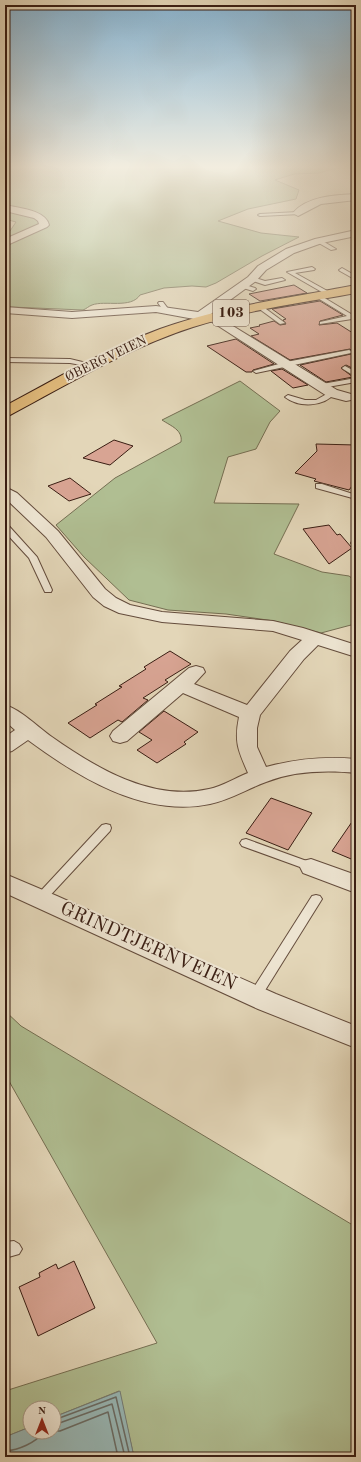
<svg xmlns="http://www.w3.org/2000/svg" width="361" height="1462" viewBox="0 0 361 1462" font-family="'Old Standard TT',serif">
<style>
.green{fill:#b0be92;stroke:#756e52}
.water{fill:#97b7b6;stroke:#727a75}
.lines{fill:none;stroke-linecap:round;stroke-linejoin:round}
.shore{stroke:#686a64;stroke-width:1.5}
.building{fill:#d8a493;stroke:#3a1e13}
.lane-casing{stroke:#644c3c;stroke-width:2}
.street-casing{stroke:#644c3c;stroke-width:2}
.primary-casing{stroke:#3a1e13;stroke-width:2}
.lane{fill:#ede4d1;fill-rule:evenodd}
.street{fill:#ede4d1;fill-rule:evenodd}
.primary{fill:#e2bb7c;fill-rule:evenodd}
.labels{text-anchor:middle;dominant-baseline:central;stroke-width:4;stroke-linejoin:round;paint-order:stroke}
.far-street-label{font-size:13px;fill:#3a1e13;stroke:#ede4d1}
.shield{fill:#ede4d1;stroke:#70594c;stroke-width:1}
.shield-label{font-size:15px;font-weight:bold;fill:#3a1e13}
.near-street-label{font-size:19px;fill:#3a1e13;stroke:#ede4d1}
</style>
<rect width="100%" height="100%" fill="#e3d6b8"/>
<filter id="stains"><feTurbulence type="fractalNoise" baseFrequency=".005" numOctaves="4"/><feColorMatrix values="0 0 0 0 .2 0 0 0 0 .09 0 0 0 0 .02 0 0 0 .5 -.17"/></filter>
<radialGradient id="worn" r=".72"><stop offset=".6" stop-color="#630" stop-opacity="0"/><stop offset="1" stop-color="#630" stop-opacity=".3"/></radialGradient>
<!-- green -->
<g class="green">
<path d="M 5,167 L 356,167 L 333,169 L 319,173 L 294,174 L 275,180 L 299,190 L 296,199 L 248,209 L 218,221 L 261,233 L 299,237 L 262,256 L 216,283 L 206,287 L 192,286 L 164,288 L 140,295 C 131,309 105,300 92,305 C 89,306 86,309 83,310 L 11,307 L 5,305 L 5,234 L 10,231 L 16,222 L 5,219 Z"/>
<path d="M 240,381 L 280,411 L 270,422 L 256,449 L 228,457 L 214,503 L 299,504 L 274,554 L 322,572 L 349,576 L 356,581 L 356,626 L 351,625 L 321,633 L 274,621 L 226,614 L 168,610 L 129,600 L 84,557 L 56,525 L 115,478 L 181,442 C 183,430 171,426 162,420 Z"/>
<path d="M 5,1011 L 21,1026 L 356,1227 L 356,1457 L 134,1457 L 119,1391 L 54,1417 L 54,1408 L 30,1408 L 30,1427 L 5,1437 L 5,1391 L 157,1343 L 5,1074 Z"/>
</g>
<!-- water -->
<path class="water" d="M 120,1391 L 134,1457 L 5,1457 L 5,1437 L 30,1427 L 30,1432 L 54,1432 L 54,1417 Z"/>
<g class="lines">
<!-- shore -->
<g class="shore">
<path d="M 54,1420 L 116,1397 L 130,1457"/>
<path d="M 54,1425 L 112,1404 L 125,1457"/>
<path d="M 54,1431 L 60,1431 L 108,1412 L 118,1457"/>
<path d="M 5,1451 C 19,1450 35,1443 44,1432"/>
</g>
</g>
<!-- building -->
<g class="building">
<path d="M 294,285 L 307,293 L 260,301 L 249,294 Z"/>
<path d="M 320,301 L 343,315 L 320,321 L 319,325 L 337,323 L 356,335 L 356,370 L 346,365 L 341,368 L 353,377 L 326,382 L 300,365 L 351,354 L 352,351 L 350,349 L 290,360 L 251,336 L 259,334 L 250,328 L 260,326 L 259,325 L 274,321 L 280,325 L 286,324 L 283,320 L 286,319 L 272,309 Z"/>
<path d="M 236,339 L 274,364 L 253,370 L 252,372 L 246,372 L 207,346 Z"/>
<path d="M 282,369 L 308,385 L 293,388 L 271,371 Z"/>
<path d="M 114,440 L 133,446 L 110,465 L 83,458 Z"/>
<path d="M 316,444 L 356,445 L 356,481 L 349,490 L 314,481 L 316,479 L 295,473 L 317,451 Z"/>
<path d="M 70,478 L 91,494 L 69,501 L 48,486 Z"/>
<path d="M 329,525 L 337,535 L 340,534 L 352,548 L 329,564 L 303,529 Z"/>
<path d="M 170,651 L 191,664 L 165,680 L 168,682 L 143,698 L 148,700 L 122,722 L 118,720 L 90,738 L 68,723 L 97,705 L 95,704 L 122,687 L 119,686 L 146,669 L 144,667 Z"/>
<path d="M 164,711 L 198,732 L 184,742 L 186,744 L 157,763 L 137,750 L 152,740 L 139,732 Z"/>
<path d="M 271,798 L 312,813 L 288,850 L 246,833 Z"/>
<path d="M 356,816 L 356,861 L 332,851 Z"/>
<path d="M 74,1261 L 95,1308 L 38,1336 L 19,1287 L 40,1277 L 39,1273 L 56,1264 L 58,1269 Z"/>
</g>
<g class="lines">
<defs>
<g id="lane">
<path d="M 354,173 L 356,173 L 356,178 L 354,179 L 352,176 Z"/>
<path d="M 354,200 L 356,200 L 356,202 L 352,202 Z"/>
<path d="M 298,212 L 300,214 L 260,216 L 258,215 L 260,214 Z"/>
<path d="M 317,240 L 321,240 L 336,249 L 331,250 L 317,242 Z"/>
<path d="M 312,267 L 315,269 L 314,270 L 295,273 L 331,293 L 331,295 L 327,295 L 287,272 Z"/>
<path d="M 342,268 L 356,276 L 356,280 L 340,271 L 339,270 Z"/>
<path d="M 252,277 L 265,281 L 282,278 L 285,280 L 265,285 L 250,280 L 249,279 Z"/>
<path d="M 242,284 L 255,288 L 256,289 L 253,291 L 240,287 L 240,285 Z"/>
<path d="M 318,294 L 356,317 L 356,321 L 352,319 L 320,324 L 320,322 L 347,316 L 316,297 L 316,295 Z"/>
<path d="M 159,302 L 163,302 L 169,310 L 168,311 L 164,311 L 158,303 Z"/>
<path d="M 258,306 L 262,306 L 285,323 L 280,324 L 258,308 Z"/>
<path d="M 349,350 L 351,351 L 351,353 L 256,373 L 253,371 L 286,362 Z"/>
<path d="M 5,358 L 70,359 L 95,365 L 92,367 L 70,363 L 5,362 Z"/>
<path d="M 345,366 L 356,372 L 356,377 L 343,369 L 342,368 Z"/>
<path d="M 356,378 L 356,382 L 322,388 L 319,386 L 322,384 Z"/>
<path d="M 332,391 L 335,393 C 324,407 299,408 285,397 L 288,395 L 305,400 L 316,400 Z"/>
<path d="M 316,484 L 322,484 L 356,495 L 356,499 L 316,488 Z"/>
<path d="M 5,525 L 8,525 L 37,557 L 52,590 L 51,592 L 45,592 L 44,590 L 29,558 L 5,532 Z"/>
<path d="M 353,540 L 356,540 L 356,545 L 351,543 Z"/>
<path d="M 106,824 L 110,825 L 111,828 L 110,831 L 45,901 L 41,902 L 37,901 L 35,898 L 37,895 L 102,825 Z"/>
<path d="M 246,839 L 315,864 L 317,867 L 315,870 L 311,871 L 242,846 L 240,843 L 242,840 Z"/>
<path d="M 316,895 L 320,896 L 322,899 L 259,1000 L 255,1001 L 251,1000 L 249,996 L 251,992 L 312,896 Z"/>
<path d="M 14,1241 L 19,1244 L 22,1249 L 19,1254 L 5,1258 L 5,1242 Z"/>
</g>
<g id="street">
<path d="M 356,194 L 356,200 L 321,204 L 298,216 L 293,213 C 307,196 336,195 356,194 Z"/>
<path d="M 5,205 C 18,208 46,210 49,225 L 47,227 L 5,246 L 5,239 L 39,224 L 38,221 L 34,218 L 5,211 Z"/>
<path d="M 356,230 L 356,236 L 322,243 L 294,253 L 266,270 L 256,281 L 211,314 L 215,315 L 337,390 L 351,394 L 353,397 L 351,400 L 346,401 L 327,396 L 206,318 L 204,322 L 196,322 L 194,319 L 156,312 L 72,318 L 5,313 L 5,307 L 72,312 L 156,306 L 198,312 L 248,277 L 258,266 L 286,249 L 315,239 Z"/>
<path d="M 5,487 L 17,493 L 58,531 L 105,589 L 116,598 L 130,605 L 162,612 L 273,621 L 303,628 L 356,645 L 356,657 L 318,645 L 304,659 L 260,715 L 257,728 L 257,747 L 266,767 C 296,759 325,756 356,759 L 356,773 C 326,770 294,771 266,782 C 247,789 230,800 210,804 C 144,818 78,777 28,740 L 12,751 L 5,753 L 5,737 L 15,730 L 5,721 L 5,705 C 20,709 39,728 52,737 C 96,768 152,802 209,789 C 223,786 235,778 248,773 C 238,750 234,742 239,717 L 183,693 L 127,741 L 120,743 L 113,741 L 110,736 L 113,731 L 189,668 L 196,666 L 203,668 L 205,672 L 194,684 L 247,705 L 290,651 L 302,640 L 273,631 L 162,622 L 119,613 L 104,606 L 93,597 L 46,537 L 5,498 Z"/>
<path d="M 311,859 L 356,875 L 356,893 L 303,873 L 300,867 L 303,861 Z"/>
<path d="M 5,874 L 57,896 L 276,994 L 356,1026 L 356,1048 L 258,1009 L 5,893 Z"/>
</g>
<path id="primary" d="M 356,285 L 356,293 C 302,303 246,310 193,327 C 128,348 70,383 10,415 L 5,416 L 5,406 C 56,379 106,349 160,329 C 223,306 290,298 356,285 Z"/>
</defs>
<!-- lane casing -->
<use href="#lane" class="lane-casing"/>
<!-- street casing -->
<use href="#street" class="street-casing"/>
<!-- primary casing -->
<use href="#primary" class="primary-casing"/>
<!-- lane -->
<use href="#lane" class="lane"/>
<!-- street -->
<use href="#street" class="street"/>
<!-- primary -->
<use href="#primary" class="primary"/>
</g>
<!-- sky -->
<linearGradient id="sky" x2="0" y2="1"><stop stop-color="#87b5d4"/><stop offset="0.45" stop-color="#f2eddf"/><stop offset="1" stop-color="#f2eddf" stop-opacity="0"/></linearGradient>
<rect width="361" height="371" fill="url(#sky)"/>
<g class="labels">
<!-- far-street labels -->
<g class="far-street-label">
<text transform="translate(106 359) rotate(-26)">ØBERGVEIEN</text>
</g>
<!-- shield labels -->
<rect class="shield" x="213" y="300" width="36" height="26" rx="3"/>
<g class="shield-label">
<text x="231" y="313">103</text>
</g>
<!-- near-street labels -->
<g class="near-street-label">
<text transform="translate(148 947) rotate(24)">GRINDTJERNVEIEN</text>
</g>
</g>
<!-- margin -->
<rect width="361" height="1462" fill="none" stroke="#e3d6b8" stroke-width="20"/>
<rect x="6" y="6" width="349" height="1450" fill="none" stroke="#3a1e13" stroke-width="2"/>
<rect x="10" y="10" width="341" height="1442" fill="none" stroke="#3a1e13"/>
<!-- north arrow -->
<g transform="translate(42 1420)"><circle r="19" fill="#ede4d1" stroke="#a59585"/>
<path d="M0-3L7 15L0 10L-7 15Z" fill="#8f2418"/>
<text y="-6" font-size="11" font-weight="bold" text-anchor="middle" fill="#3a1e13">N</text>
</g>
<rect width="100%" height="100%" filter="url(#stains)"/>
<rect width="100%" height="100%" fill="url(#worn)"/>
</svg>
